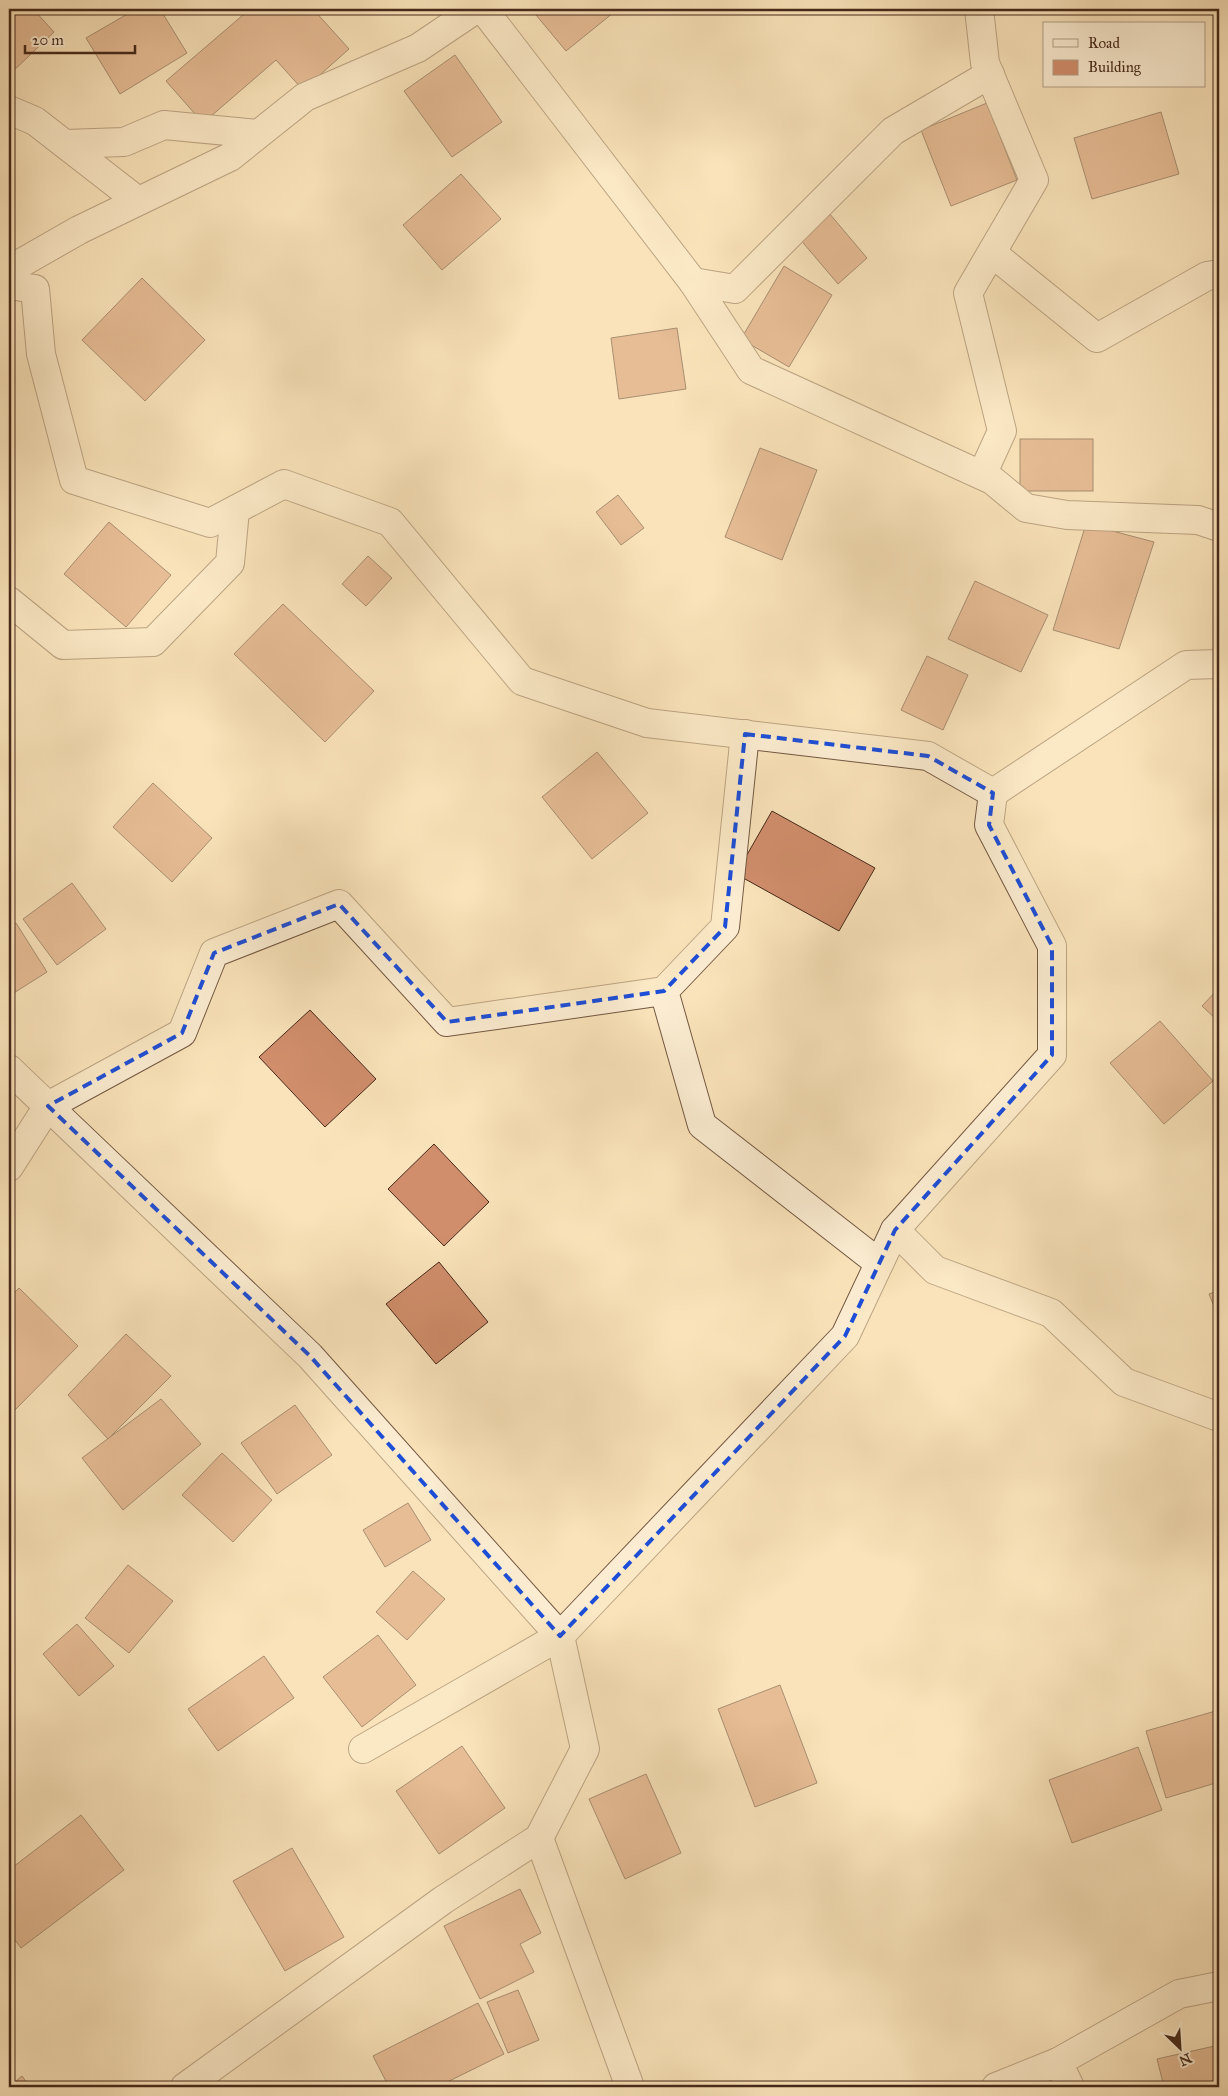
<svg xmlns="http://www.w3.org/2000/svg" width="1228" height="2096" viewBox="0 0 1228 2096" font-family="'IM FELL Great Primer',serif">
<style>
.building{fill:#d18e6c;stroke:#46291a}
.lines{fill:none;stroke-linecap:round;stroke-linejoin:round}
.minor-casing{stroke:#735842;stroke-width:30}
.minor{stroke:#fcedd2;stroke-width:28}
.marked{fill:none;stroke:#1d4ed8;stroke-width:4;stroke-dasharray:10 6;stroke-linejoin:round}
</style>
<rect width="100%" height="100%" fill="#fae3ba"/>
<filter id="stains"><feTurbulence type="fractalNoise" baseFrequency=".004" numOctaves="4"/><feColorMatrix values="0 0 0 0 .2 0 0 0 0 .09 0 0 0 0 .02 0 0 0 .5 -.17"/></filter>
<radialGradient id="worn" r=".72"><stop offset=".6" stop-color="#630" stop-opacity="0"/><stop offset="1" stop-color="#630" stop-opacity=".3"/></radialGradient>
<!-- building -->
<g class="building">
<path d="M 9,9 L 33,9 L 54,32 L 9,75 Z"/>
<path d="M 136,9 L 160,9 L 187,53 L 120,94 L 86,38 Z"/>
<path d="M 250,9 L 313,9 L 349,49 L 303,90 L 276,60 L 203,123 L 166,81 Z"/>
<path d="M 531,9 L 618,9 L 566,51 Z"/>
<path d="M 455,55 L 502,122 L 452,157 L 404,91 Z"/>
<path d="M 987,103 L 1017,180 L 951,206 L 921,130 Z"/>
<path d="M 1161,112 L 1179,174 L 1092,199 L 1074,138 Z"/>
<path d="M 461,174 L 501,219 L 442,270 L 403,225 Z"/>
<path d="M 829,213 L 867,258 L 838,284 L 799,238 Z"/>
<path d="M 784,266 L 832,295 L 789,367 L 741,339 Z"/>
<path d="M 142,278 L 205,340 L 145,401 L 82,340 Z"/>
<path d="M 677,328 L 686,389 L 619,399 L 611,338 Z"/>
<rect x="1020" y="439" width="73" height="52"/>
<path d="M 760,448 L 817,470 L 782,560 L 725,537 Z"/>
<path d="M 618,495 L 644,528 L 621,545 L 596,512 Z"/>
<path d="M 109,522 L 171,575 L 126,627 L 64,574 Z"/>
<path d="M 1086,524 L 1154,542 L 1119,649 L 1053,630 Z"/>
<path d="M 368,556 L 392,578 L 366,606 L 342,584 Z"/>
<path d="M 975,581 L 1048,615 L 1021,672 L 948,639 Z"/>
<path d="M 283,604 L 374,691 L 325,742 L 234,654 Z"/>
<path d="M 927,656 L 968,675 L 943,730 L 901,710 Z"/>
<path d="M 597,752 L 648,813 L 592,859 L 542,797 Z"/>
<path d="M 153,783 L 212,838 L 172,882 L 113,827 Z"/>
<path d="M 772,811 L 875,868 L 839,931 L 736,874 Z"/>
<path d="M 72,883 L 106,929 L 57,965 L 23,919 Z"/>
<path d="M 16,923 L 47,972 L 9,996 L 9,927 Z"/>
<path d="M 1219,988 L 1219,1022 L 1202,1006 Z"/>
<path d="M 310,1010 L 376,1079 L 325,1127 L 259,1057 Z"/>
<path d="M 1160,1021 L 1213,1081 L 1164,1124 L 1110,1063 Z"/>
<path d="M 434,1144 L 489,1202 L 444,1246 L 388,1189 Z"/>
<path d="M 439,1262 L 488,1322 L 436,1364 L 386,1304 Z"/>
<path d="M 19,1288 L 78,1346 L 13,1412 L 9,1407 L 9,1298 Z"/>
<path d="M 1219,1290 L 1219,1319 L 1209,1294 Z"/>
<path d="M 126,1334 L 171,1376 L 108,1439 L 68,1395 Z"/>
<path d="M 161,1399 L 201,1444 L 123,1510 L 82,1458 Z"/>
<path d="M 295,1405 L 332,1455 L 277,1494 L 241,1443 Z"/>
<path d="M 222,1453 L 272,1500 L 233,1542 L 182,1495 Z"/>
<path d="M 408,1503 L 431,1540 L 385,1567 L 363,1530 Z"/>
<path d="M 128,1565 L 173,1601 L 129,1653 L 85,1618 Z"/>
<path d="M 413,1571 L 445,1599 L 407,1640 L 376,1612 Z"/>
<path d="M 77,1624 L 114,1666 L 79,1696 L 43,1654 Z"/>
<path d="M 378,1635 L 416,1685 L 362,1727 L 323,1677 Z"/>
<path d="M 264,1656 L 294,1698 L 218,1751 L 188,1709 Z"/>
<path d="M 780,1685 L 817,1783 L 755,1807 L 718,1709 Z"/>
<path d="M 1219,1710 L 1219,1782 L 1166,1798 L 1146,1731 Z"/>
<path d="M 462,1746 L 505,1808 L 439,1854 L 396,1791 Z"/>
<path d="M 1138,1747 L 1162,1810 L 1072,1843 L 1049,1780 Z"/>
<path d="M 646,1774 L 681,1853 L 625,1879 L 589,1799 Z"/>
<path d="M 81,1815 L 124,1870 L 21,1948 L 9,1932 L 9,1870 Z"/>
<path d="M 292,1848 L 344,1937 L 285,1971 L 233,1881 Z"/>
<path d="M 520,1889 L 541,1933 L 520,1944 L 534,1972 L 480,1999 L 444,1926 Z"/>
<path d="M 518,1990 L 539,2040 L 508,2053 L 487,2002 Z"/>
<path d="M 478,2003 L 504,2054 L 437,2087 L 389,2087 L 373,2056 Z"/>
<path d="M 1219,2045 L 1219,2087 L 1164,2087 L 1157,2059 Z"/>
<path d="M 22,2076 L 30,2087 L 9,2087 Z"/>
</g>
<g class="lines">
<defs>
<g id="minor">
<path d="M 483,9 L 693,282 L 751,370 L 992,480 L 1026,508 L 1067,515 L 1198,520 L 1219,527"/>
<path d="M 979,9 L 985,63 L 1034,180 L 968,293 L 1002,431 L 982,475"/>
<path d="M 9,110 L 35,121 L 138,201"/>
<path d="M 65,144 L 124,142 L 164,125 L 258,134"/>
<path d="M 992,253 L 1097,338 L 1207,276 L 1219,274"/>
<path d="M 9,270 L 79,230 L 230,157 L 305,97 L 418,48 L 476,9"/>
<path d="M 693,282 L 735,289 L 893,131 L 990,74"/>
<path d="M 9,285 L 35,289 L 41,354 L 74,480 L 210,523 L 284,484 L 390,522 L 522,681 L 647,723 L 928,756 L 993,793 L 1186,665 L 1219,664"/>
<path d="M 9,601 L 63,645 L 153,642 L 230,563 L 235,510"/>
<path d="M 745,734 L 725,927 L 664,991 L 702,1125 L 879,1263"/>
<path d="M 9,1069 L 310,1356 L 560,1636 L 585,1749 L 539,1838 L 443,1900 L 185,2087"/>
<path d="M 9,1167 L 48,1106 L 182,1033 L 214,953 L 339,904 L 447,1022 L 664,991"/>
<path d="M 895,1230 L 935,1270 L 1051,1313 L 1124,1382 L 1219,1417"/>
<path d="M 363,1749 L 560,1636 L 845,1336 L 895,1230 L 1052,1055 L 1052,946 L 989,825 L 993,793"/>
<path d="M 539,1838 L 630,2087"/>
<path d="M 1058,2062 L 1070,2087"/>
<path d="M 996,2087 L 1058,2062 L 1179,1994 L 1219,1986"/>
</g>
</defs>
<!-- minor casing -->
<use href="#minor" class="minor-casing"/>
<!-- minor -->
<use href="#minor" class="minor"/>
</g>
<!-- marked area -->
<path d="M0 0H1228V2096H0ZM 745,734 L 928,756 L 993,793 L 989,825 L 1052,946 L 1052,1055 L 895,1230 L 845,1336 L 560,1636 L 310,1356 L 48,1106 L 182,1033 L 214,953 L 339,904 L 447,1022 L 664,991 L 725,927 Z" fill="#fae3ba" fill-opacity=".55" fill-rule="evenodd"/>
<path class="marked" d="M 745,734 L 928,756 L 993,793 L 989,825 L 1052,946 L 1052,1055 L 895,1230 L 845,1336 L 560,1636 L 310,1356 L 48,1106 L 182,1033 L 214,953 L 339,904 L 447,1022 L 664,991 L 725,927 Z"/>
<!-- margin -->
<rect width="1228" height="2096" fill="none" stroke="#fae3ba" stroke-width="30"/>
<rect x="10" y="10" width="1208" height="2076" fill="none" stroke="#46291a" stroke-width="2.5"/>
<rect x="15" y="15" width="1198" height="2066" fill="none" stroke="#46291a"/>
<!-- legend -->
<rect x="1043" y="22" width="162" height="65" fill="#fcedd2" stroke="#b39f88"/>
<rect x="1053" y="39" width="25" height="8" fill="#fcedd2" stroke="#b39f88"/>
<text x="1088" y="48" font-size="15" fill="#46291a">Road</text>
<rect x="1053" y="60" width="25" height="15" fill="#d18e6c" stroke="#b39f88"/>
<text x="1088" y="72" font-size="15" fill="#46291a">Building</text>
<!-- north arrow -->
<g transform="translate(1180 2048) rotate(155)" stroke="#fcedd2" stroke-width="4" paint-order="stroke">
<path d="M0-4L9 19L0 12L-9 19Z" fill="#46291a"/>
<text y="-8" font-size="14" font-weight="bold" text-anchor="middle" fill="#46291a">N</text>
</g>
<!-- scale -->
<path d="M25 45v8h110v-8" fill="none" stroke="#46291a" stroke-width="2.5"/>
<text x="32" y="45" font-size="15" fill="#46291a" stroke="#fcedd2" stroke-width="4" paint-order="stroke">20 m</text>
<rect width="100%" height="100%" filter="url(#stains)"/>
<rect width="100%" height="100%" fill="url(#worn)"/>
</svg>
